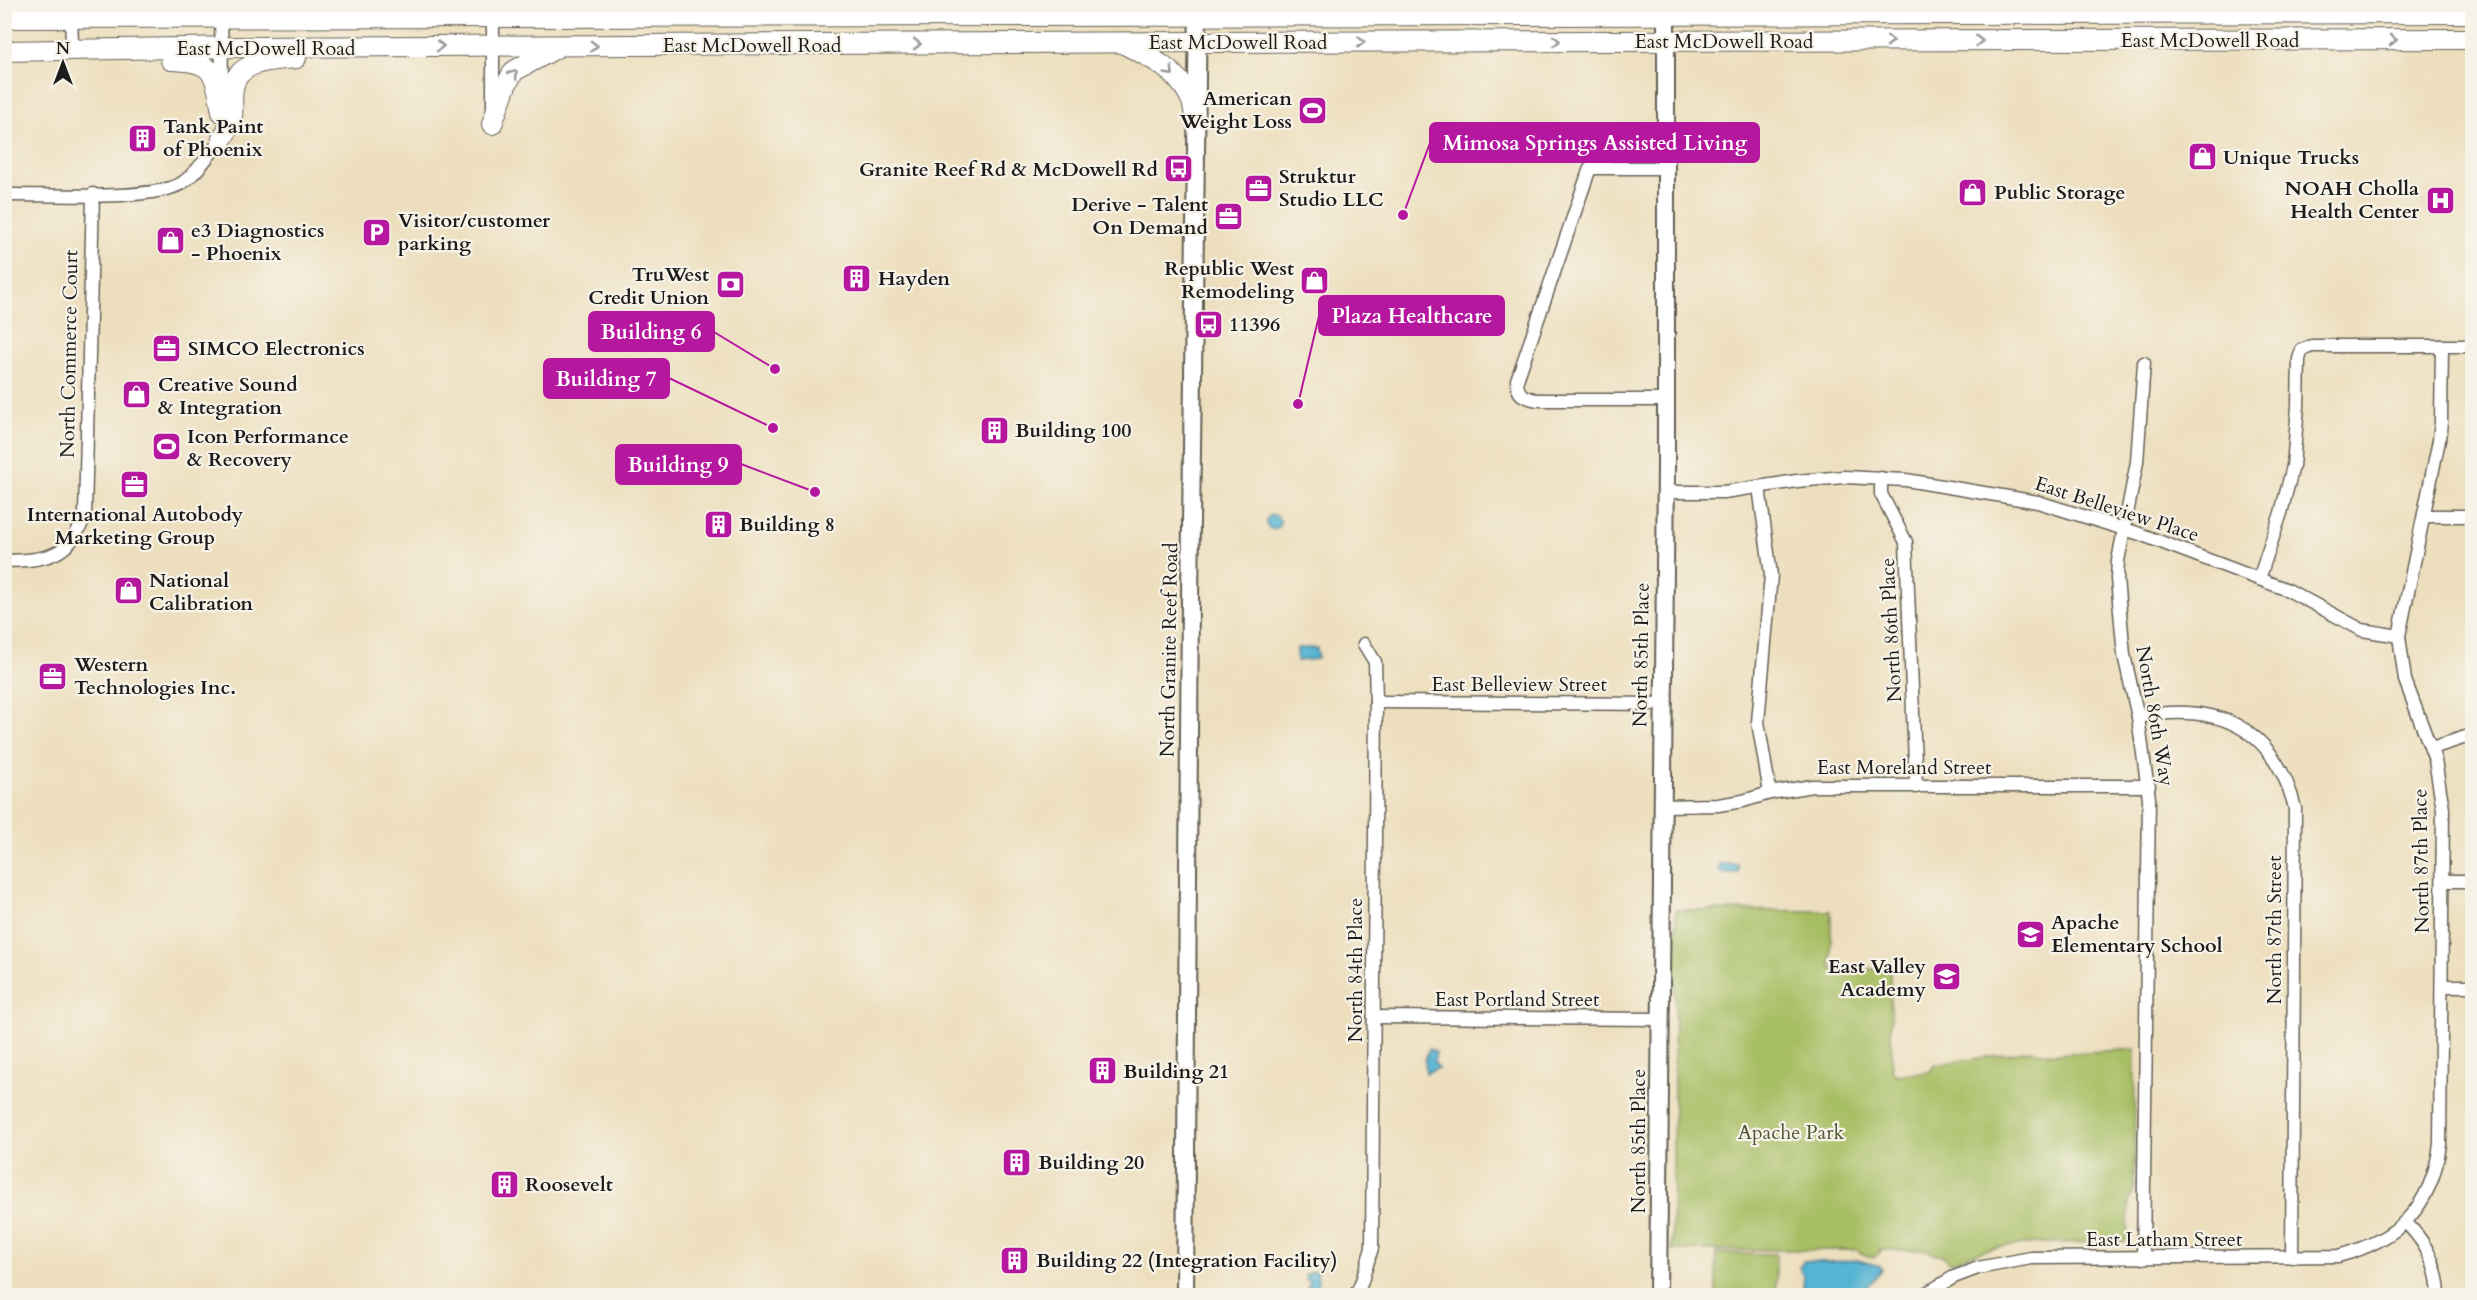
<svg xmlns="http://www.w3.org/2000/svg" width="2477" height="1300" viewBox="0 0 2477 1300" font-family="Cardo,serif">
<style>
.green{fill:#a7be63;stroke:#626d40;stroke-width:1.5}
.water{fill:#54b4d3;stroke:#386878;stroke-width:1.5}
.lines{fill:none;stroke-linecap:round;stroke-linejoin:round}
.street-casing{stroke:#656055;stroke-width:15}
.secondary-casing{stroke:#656055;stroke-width:20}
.primary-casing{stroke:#656055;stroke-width:22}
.street{stroke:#fff;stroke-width:12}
.secondary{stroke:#fff;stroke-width:16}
.primary{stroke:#fff;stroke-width:20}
.oneway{stroke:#999}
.labels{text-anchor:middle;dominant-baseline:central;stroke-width:4.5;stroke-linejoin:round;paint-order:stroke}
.street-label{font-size:20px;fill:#1c1c1c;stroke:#f7f3e8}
.poi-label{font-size:20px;font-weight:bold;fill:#1c1c1c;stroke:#f7f3e8;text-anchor:start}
.park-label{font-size:20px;fill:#4d5535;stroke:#f7f3e8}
.leader{fill:none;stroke:#b5179e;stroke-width:2}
.callout-dot{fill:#b5179e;stroke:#f7f3e8;stroke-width:2}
.callout{fill:#b5179e;stroke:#b5179e;stroke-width:2}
.callout-label{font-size:21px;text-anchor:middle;font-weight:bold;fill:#fff}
</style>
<rect width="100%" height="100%" fill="#f7f3e8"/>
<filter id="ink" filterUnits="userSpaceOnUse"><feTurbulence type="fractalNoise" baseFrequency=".0167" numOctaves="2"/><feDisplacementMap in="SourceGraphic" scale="12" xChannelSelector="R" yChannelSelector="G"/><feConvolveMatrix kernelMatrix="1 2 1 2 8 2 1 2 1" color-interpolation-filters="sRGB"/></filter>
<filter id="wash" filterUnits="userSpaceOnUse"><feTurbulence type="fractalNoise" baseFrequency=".008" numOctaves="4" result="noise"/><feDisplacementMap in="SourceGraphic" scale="24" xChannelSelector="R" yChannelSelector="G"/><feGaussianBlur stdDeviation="1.35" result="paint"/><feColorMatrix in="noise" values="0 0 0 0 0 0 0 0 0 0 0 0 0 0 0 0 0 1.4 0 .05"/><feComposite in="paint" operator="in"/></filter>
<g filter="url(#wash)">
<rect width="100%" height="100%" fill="#eddfbe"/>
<!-- green -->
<g class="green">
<path d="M 1676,910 L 1831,911 L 1831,969 L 1890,969 L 1892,1070 L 1897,1075 L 1929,1072 L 1935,1065 L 2031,1050 L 2055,1054 L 2135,1049 L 2134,1191 L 2129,1202 L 2127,1240 L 2123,1243 C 2067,1243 2002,1237 1951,1263 L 1943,1256 L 1932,1254 L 1929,1250 L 1879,1250 L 1881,1252 L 1873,1258 L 1860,1254 L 1859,1250 L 1672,1250 Z"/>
<path d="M 1716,1253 L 1776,1254 L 1776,1295 L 1716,1295 Z"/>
</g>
<!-- water -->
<g class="water">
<circle cx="1273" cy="522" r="7"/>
<path d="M 1297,648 L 1317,648 L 1318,659 L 1297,661 Z"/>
<rect x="1719" y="864" width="19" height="9"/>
<path d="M 1429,1049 L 1436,1052 L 1434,1062 L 1439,1068 L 1426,1073 L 1425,1060 Z"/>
<path d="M 1857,1260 L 1880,1266 L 1882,1270 L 1859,1295 L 1802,1295 L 1804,1276 L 1799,1267 L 1803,1261 L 1826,1262 Z"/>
<path d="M 1317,1270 L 1318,1283 L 1314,1295 L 1307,1291 L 1309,1280 L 1306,1280 L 1305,1275 Z"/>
</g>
</g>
<g filter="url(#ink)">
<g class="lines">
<defs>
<g id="street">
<path d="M 71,4 L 72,50"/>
<path d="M 221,4 L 222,88"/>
<path d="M 493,4 L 493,108"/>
<path d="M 1664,168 L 1590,168 L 1517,380 C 1517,395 1523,397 1537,400 L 1665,400"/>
<path d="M 4,195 C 45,194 151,202 182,183 C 197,173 210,153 222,139 L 222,133"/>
<path d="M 1881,478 L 1881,494 L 1906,542 L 1916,787"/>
<path d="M 1759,487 L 1771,575 L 1758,722 L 1770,793"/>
<path d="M 1664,492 L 1724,492 L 1797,481 L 1844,477 L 1906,480 L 2038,502 L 2137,533 L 2288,590 L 2362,630 L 2399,636"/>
<path d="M 2424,516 L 2472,516"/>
<path d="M 4,561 C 45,560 70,558 85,515 L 93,194"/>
<path d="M 2259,579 L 2281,513 L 2293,466 L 2298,406 L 2299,359 L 2302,350 L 2312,346 L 2472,346"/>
<path d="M 1376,702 L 1662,704"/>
<path d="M 2138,717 C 2217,702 2274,726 2295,808 L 2292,1257"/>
<path d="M 2432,748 L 2472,735"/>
<path d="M 1661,806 L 1718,805 L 1743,801 L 1770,793 L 1812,786 L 2149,786"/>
<path d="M 2443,881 L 2472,881"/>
<path d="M 2442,986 L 2472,986"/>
<path d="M 1374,1017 L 1660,1019"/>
<path d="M 2406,1223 C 2427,1243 2438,1266 2439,1296"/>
<path d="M 2143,1258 L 2149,798 L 2138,717 L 2124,655 L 2117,579 L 2118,561 L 2137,462 L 2144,363"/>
<path d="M 1355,1296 L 1361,1284 L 1372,1248 L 1376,702 L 1375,662 L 1364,644"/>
<path d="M 1922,1296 L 1954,1277 L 1978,1268 L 2031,1258 L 2338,1256 C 2399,1240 2432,1207 2440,1144 L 2443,809 L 2435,760 L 2405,680 L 2399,636 L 2439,440 L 2441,422 L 2442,346"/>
</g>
<g id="secondary">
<path d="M 1185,1296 L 1190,598 L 1198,4"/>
<path d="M 1658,1296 L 1666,466 L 1666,15"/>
</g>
<g id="primary">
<path d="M 4,18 L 2472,13"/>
<path d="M 1124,44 C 1150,57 1177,70 1190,97 C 1194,104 1194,113 1196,121"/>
<path d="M 4,51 L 239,47 L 1197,42 L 2472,39"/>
<path d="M 171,60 C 215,61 215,72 222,112"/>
<path d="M 492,124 L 506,85 L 514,71 L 556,48"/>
<path d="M 222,139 C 225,134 229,128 231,122 C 234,112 231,99 233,88 C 238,59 273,61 296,58"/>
</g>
</defs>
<!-- street casing -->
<use href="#street" class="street-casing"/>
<!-- secondary casing -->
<use href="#secondary" class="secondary-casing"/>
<!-- primary casing -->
<use href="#primary" class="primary-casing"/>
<!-- street -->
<use href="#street" class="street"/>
<!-- secondary -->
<use href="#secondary" class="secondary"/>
<!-- primary -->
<use href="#primary" class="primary"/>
</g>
<!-- one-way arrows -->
<defs><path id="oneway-chevron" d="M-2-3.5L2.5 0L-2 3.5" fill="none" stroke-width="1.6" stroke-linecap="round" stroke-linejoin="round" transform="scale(1.5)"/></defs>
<g class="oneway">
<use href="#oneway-chevron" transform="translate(2393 40)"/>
<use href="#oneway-chevron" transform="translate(1556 41)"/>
<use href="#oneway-chevron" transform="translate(1890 41)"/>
<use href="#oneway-chevron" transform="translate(1979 41)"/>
<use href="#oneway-chevron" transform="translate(1361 42)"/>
<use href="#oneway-chevron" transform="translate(917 44)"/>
<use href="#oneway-chevron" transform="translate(440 46)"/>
<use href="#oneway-chevron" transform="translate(594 46)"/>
<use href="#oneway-chevron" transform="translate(1170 72) rotate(46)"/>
<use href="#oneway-chevron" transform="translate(514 74) rotate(-51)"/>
</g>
</g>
<!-- icons -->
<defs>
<symbol id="stadium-square" viewBox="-11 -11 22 22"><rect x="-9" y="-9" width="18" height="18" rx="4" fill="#b5179e" stroke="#f7f3e8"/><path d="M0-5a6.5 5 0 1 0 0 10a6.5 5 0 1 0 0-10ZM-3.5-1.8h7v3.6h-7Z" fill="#fff"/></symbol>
<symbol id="building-square" viewBox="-11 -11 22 22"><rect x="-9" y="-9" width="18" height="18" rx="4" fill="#b5179e" stroke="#f7f3e8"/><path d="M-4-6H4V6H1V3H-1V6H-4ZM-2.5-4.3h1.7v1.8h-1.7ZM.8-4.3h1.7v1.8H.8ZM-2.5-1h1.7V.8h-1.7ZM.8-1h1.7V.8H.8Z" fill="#fff"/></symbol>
<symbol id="shop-square" viewBox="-11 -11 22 22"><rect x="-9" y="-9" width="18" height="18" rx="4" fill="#b5179e" stroke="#f7f3e8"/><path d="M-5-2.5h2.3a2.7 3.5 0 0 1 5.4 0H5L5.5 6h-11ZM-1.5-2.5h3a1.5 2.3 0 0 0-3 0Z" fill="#fff"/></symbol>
<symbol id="bus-square" viewBox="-11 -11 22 22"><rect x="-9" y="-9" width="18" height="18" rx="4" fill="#b5179e" stroke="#f7f3e8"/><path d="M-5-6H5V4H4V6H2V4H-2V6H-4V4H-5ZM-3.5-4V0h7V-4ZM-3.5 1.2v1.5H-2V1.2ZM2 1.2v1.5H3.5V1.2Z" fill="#fff"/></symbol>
<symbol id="office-square" viewBox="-11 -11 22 22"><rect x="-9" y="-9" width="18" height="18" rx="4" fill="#b5179e" stroke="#f7f3e8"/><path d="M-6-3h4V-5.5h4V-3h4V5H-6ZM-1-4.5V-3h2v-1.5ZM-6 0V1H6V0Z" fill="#fff"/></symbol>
<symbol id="hospital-square" viewBox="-11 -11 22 22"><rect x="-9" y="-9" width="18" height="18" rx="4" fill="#b5179e" stroke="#f7f3e8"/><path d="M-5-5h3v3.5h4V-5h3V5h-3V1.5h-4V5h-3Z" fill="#fff"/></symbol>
<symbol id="parking-square" viewBox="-11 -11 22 22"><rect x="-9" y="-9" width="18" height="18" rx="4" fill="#b5179e" stroke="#f7f3e8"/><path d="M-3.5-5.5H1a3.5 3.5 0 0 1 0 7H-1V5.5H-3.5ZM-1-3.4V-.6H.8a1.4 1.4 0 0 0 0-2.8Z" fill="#fff"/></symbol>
<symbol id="bank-square" viewBox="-11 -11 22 22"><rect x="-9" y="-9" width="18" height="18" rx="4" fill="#b5179e" stroke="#f7f3e8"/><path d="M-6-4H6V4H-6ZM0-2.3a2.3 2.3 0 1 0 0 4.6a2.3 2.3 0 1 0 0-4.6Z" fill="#fff"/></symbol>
<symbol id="school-square" viewBox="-11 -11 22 22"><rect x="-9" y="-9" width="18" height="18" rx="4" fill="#b5179e" stroke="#f7f3e8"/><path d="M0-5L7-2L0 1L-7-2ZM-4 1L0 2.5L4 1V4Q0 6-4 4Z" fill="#fff"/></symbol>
</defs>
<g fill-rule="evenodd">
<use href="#stadium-square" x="1296" y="94" width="33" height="33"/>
<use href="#building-square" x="126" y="122" width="33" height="33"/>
<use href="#shop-square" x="2186" y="140" width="33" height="33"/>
<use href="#bus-square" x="1162" y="152" width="33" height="33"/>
<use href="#office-square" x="1242" y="172" width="33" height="33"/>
<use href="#shop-square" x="1956" y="176" width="33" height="33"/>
<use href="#hospital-square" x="2424" y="184" width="33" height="33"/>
<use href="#office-square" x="1212" y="200" width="33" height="33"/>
<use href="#parking-square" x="360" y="216" width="33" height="33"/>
<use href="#shop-square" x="154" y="224" width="33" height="33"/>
<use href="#building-square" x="840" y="262" width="33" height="33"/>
<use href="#shop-square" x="1298" y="264" width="33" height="33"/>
<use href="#bank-square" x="714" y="268" width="33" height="33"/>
<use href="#bus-square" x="1192" y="308" width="33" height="33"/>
<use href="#office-square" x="150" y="332" width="33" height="33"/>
<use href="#shop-square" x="120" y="378" width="33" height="33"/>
<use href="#building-square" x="978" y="414" width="33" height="33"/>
<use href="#stadium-square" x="150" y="430" width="33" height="33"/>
<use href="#office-square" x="118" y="468" width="33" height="33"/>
<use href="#building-square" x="702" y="508" width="33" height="33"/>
<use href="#shop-square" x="112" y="574" width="33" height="33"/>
<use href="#office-square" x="36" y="660" width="33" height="33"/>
<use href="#school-square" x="2014" y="918" width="33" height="33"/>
<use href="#school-square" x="1930" y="960" width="33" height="33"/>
<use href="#building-square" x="1086" y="1054" width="33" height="33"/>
<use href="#building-square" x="1000" y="1146" width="33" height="33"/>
<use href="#building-square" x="488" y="1168" width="33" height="33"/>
<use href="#building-square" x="998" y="1244" width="33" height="33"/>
</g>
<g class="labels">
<!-- street labels -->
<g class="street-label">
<text x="2210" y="40">East McDowell Road</text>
<text x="1724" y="41">East McDowell Road</text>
<text x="1238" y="42">East McDowell Road</text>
<text x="752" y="45">East McDowell Road</text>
<text x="266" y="48">East McDowell Road</text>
<text transform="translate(69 354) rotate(-89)">North Commerce Court</text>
<text transform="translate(2117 509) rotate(18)">East Belleview Place</text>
<text transform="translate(1891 630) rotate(-93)">North 86th Place</text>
<text transform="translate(1169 650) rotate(-89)">North Granite Reef Road</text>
<text transform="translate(1641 655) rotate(-89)">North 85th Place</text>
<text x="1519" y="684">East Belleview Street</text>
<text transform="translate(2155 716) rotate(80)">North 86th Way</text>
<text x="1904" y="767">East Moreland Street</text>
<text transform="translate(2421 861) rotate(-91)">North 87th Place</text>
<text transform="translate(2274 930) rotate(-90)">North 87th Street</text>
<text transform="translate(1355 970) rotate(-90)">North 84th Place</text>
<text x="1517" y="999">East Portland Street</text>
<text transform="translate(1638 1141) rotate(-90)">North 85th Place</text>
<text x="2164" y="1239">East Latham Street</text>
</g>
<!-- poi labels -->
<g class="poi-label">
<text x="1292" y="98" text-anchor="end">American<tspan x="1292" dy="23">Weight Loss</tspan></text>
<text x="163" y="126">Tank Paint<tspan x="163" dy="23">of Phoenix</tspan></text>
<text x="2223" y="157">Unique Trucks</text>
<text x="1158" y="169" text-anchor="end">Granite Reef Rd &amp; McDowell Rd</text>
<text x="1279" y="176">Struktur<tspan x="1279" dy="23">Studio LLC</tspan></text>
<text x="2419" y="188" text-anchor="end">NOAH Cholla<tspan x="2419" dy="23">Health Center</tspan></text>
<text x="1994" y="192">Public Storage</text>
<text x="1208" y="204" text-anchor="end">Derive - Talent<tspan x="1208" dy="23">On Demand</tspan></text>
<text x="398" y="220">Visitor/customer<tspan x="398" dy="23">parking</tspan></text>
<text x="191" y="230">e3 Diagnostics<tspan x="191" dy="23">- Phoenix</tspan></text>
<text x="1294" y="268" text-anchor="end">Republic West<tspan x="1294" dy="23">Remodeling</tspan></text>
<text x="709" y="274" text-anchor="end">TruWest<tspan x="709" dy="23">Credit Union</tspan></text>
<text x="878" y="278">Hayden</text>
<text x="1229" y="324">11396</text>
<text x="188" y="348">SIMCO Electronics</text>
<text x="158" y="384">Creative Sound<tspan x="158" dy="23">&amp; Integration</tspan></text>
<text x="1015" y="430">Building 100</text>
<text x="187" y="436">Icon Performance<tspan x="187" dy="23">&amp; Recovery</tspan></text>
<text x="135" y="514" text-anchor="middle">International Autobody<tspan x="135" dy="23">Marketing Group</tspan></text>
<text x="739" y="524">Building 8</text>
<text x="149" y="580">National<tspan x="149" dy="23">Calibration</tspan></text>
<text x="74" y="664">Western<tspan x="74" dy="23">Technologies Inc.</tspan></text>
<text x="2051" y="922">Apache<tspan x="2051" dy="23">Elementary School</tspan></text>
<text x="1926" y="966" text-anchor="end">East Valley<tspan x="1926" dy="23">Academy</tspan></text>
<text x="1123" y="1071">Building 21</text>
<text x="1038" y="1162">Building 20</text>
<text x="525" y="1184">Roosevelt</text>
<text x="1036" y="1260">Building 22 (Integration Facility)</text>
</g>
<!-- park labels -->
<g class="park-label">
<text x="1791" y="1132">Apache Park</text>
</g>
</g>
<!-- callouts -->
<path class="leader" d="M1403 215L1430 143M1298 404L1319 316M775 369L714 332M773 428L669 378M815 492L741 464"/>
<g class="callout-dot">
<circle cx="1403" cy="215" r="6"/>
<circle cx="1298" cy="404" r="6"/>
<circle cx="775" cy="369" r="6"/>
<circle cx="773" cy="428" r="6"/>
<circle cx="815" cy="492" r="6"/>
</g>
<g class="callout">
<rect x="1430" y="123" width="329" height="39" rx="6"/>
<rect x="1319" y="296" width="185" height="39" rx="6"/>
<rect x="589" y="312" width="125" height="39" rx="6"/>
<rect x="544" y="359" width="125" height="39" rx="6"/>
<rect x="616" y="445" width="125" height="39" rx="6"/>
</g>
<g class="callout-label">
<text x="1595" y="150">Mimosa Springs Assisted Living</text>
<text x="1412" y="323">Plaza Healthcare</text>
<text x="651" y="339">Building 6</text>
<text x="606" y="386">Building 7</text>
<text x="678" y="472">Building 9</text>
</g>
<!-- margin -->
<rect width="2477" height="1300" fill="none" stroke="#f7f3e8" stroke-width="24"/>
<!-- north arrow -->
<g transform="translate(63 63)" stroke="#f7f3e8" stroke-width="4.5" paint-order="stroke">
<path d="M0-4.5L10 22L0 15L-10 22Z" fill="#1c1c1c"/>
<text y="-9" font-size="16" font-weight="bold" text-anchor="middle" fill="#1c1c1c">N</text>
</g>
</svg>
